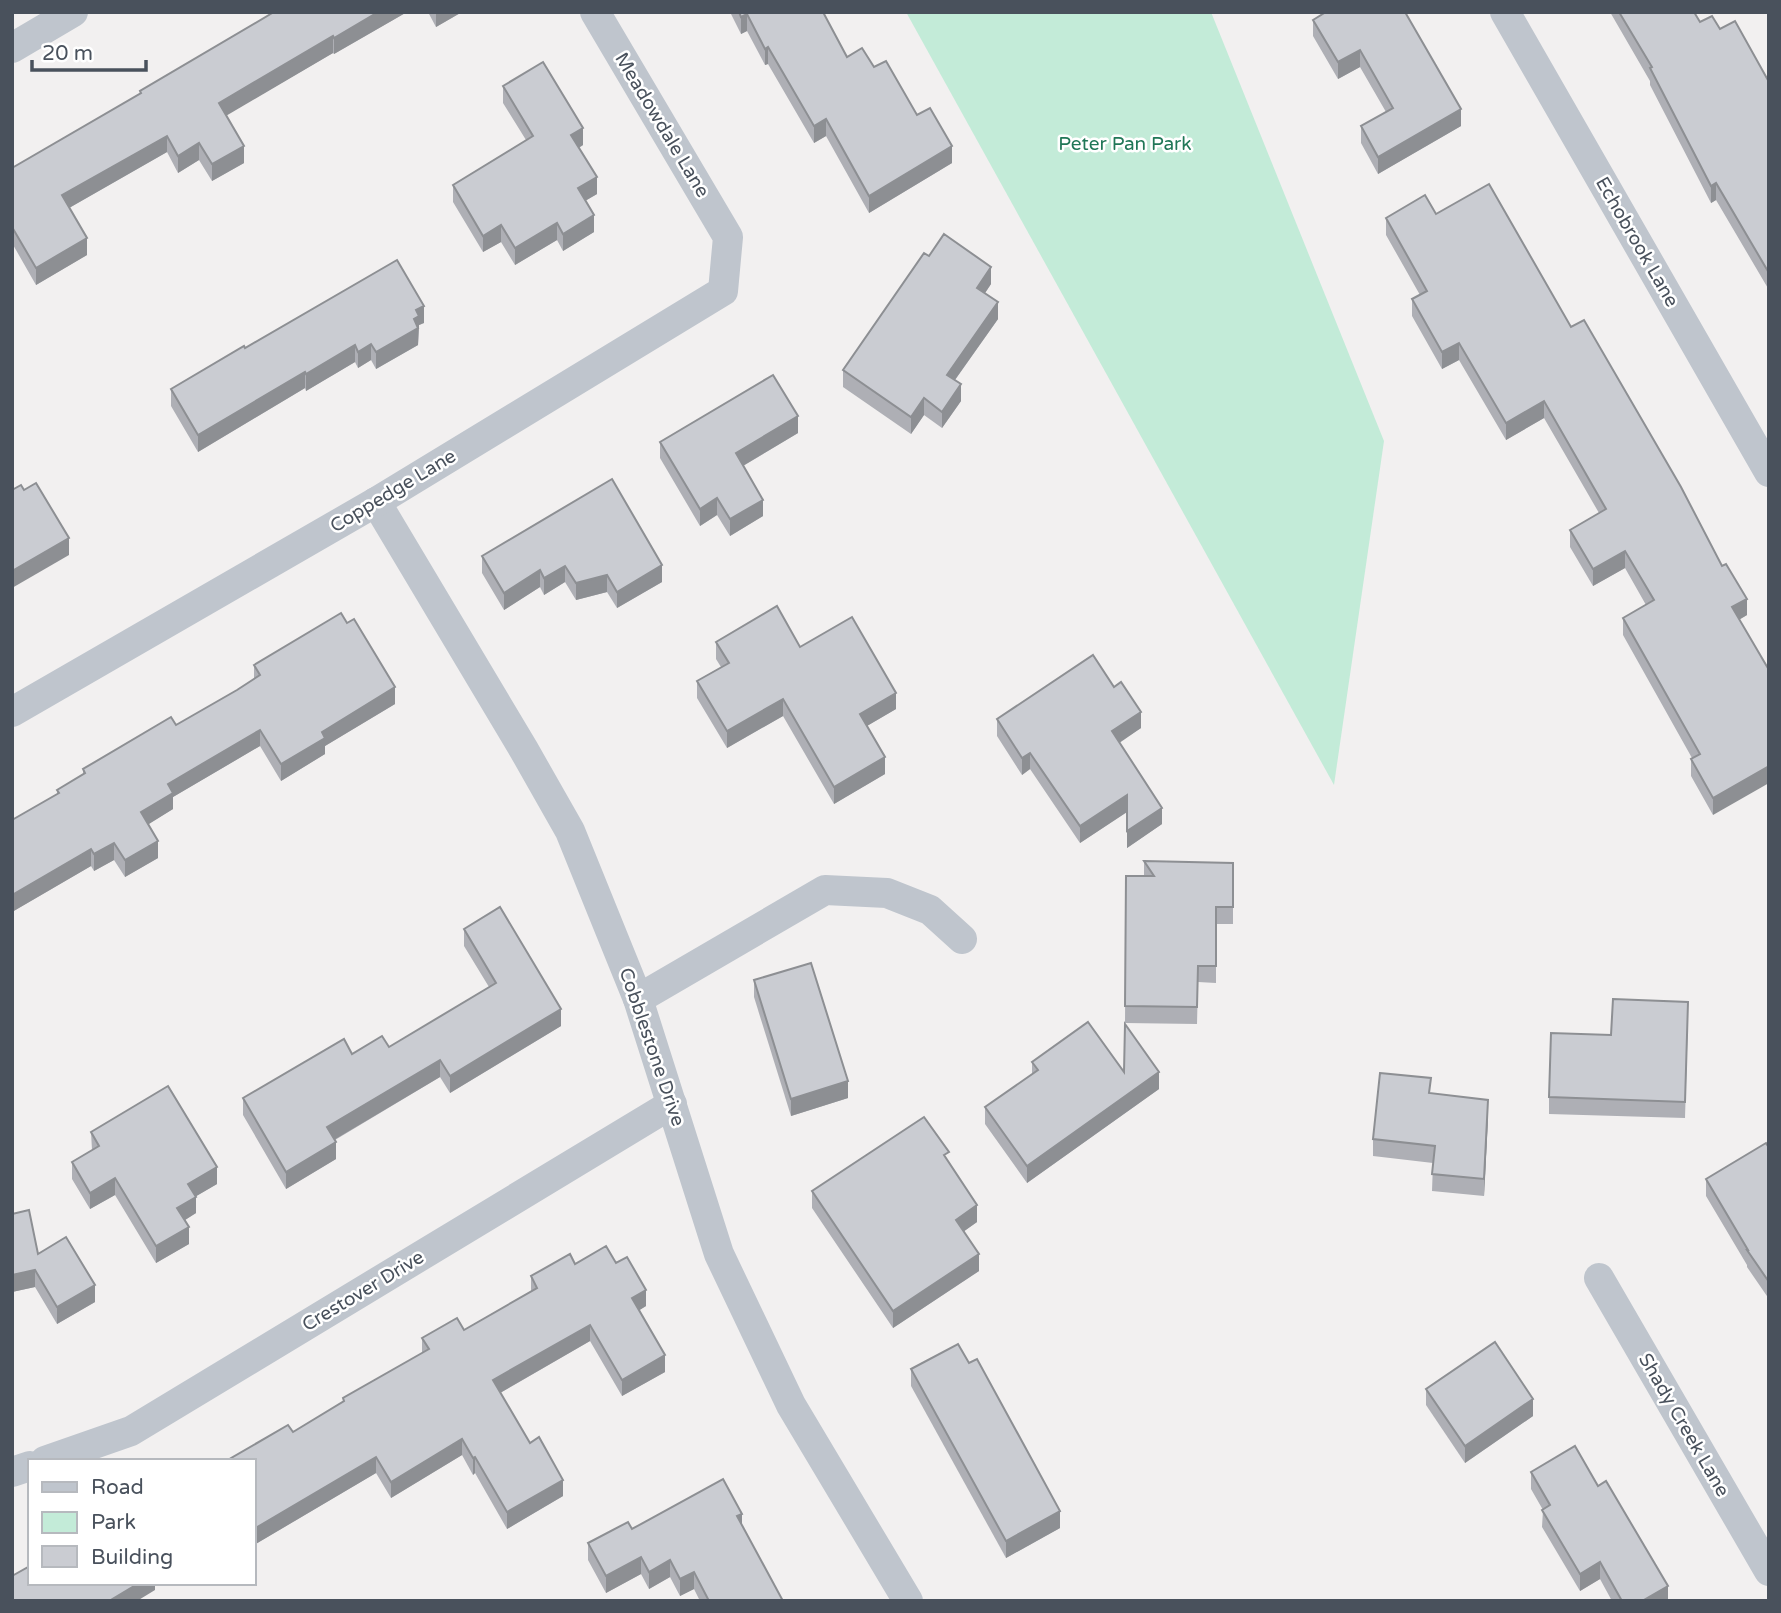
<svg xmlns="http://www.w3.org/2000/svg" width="1781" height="1613" viewBox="0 0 1781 1613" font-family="'Varela Round',sans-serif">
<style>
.green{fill:#c3ebd8}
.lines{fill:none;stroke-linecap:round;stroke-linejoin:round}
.street{stroke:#bfc5cd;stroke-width:30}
.wall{fill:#aeafb5}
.shaded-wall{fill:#8d8f93}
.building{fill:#caccd2;stroke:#8d8f93;stroke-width:2}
.labels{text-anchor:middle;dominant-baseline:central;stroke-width:5;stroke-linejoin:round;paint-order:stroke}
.street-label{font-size:19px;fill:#49515c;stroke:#fff}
.park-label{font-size:19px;fill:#207757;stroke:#fff}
</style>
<rect width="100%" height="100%" fill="#f2f0f0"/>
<!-- green -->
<path class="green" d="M 906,12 L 1211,12 L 1384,441 L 1334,785 Z"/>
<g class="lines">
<!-- street -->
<g class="street">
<path d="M 1505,12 L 1769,472"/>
<path d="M 12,48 L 73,12"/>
<path d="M 376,502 L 524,750 L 570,831 L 638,999 L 719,1254 L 791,1405 L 908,1601"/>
<path d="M 12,712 L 376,502 L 723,291 L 728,237 L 595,12"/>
<path d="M 638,999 L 825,890 L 887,893 L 930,910 L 962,939"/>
<path d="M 1599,1278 L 1769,1571"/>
<path d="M 45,1461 L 131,1431 L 672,1104"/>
<path d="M 12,1472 L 30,1466"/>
</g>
</g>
<!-- wall -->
<g class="wall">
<path d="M 274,12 L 407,12 L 334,54 L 333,53 L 226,115 L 244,163 L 212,181 L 199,160 L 178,173 L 167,152 L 69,208 L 87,255 L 36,285 L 12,243 L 12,168 L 140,94 L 140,91 Z"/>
<path d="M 428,12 L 462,12 L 436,27 Z"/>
<path d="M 730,12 L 823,12 L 847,57 L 874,67 L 917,115 L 952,163 L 869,213 L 826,136 L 814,143 L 768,64 L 765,65 L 747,31 L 741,34 Z"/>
<path d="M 1326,12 L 1461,126 L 1378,174 L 1361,143 L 1361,126 L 1386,112 L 1360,67 L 1338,79 L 1313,36 L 1313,20 Z"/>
<path d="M 1610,12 L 1694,12 L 1700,22 L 1720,29 L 1769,82 L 1769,290 L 1716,200 L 1711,203 L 1650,85 L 1650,81 Z"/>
<path d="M 503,86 L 583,145 L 579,148 L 597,194 L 585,201 L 594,232 L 563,251 L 557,240 L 515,265 L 501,242 L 483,252 L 453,202 L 453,185 L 526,140 L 503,103 Z"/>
<path d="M 1436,214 L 1571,327 L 1747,615 L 1740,619 L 1713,815 L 1691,776 L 1691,759 L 1692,758 L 1623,635 L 1623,618 L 1646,605 L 1625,568 L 1593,586 L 1570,547 L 1570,530 L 1599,513 L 1544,418 L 1506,440 L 1459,360 L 1442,369 L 1412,316 L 1412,299 L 1420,295 L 1386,235 L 1386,218 Z"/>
<path d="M 929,256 L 991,284 L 985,293 L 998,319 L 955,380 L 961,401 L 942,428 L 924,415 L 911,434 L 843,387 L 843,370 Z"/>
<path d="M 424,323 L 419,325 L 418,345 L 376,369 L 371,360 L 358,368 L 355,362 L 306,391 L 305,388 L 198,452 L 171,406 L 171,389 L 245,348 Z"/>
<path d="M 798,433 L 743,466 L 763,516 L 730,536 L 717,515 L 700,526 L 660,458 L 660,442 Z"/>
<path d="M 612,479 L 662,582 L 617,608 L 607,592 L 576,600 L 565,582 L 544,595 L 540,587 L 504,610 L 482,573 L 482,556 Z"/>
<path d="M 716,642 L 800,647 L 896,709 L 867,726 L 885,774 L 834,804 L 783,716 L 727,748 L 697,698 L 697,681 L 721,667 L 716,659 Z"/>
<path d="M 254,665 L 395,704 L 325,746 L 325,754 L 281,781 L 260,746 L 173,797 L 173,809 L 148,824 L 158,858 L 125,877 L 114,860 L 94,871 L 91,866 L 12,912 L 12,820 L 57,794 L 57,790 L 83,775 L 83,769 L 176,725 L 237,690 L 254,679 Z"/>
<path d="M 997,719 L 1141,728 L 1119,742 L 1162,824 L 1127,848 L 1127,812 L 1080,843 L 1030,769 L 1022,775 L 997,736 Z"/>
<path d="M 1144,861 L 1233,863 L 1233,924 L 1216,924 L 1216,983 L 1198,982 L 1197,1024 L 1125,1023 L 1126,876 L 1144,876 Z"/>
<path d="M 464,929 L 561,1026 L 450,1093 L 440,1077 L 335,1140 L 336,1159 L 286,1189 L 243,1115 L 243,1098 L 352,1054 L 389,1047 L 489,987 L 464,946 Z"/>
<path d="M 754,980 L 848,1098 L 791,1116 L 754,997 Z"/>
<path d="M 1688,1019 L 1685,1118 L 1549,1114 L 1549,1097 L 1611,1035 Z"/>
<path d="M 1032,1062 L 1124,1072 L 1159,1089 L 1027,1183 L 985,1124 L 985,1107 L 1032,1074 Z"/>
<path d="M 1431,1093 L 1488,1117 L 1484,1196 L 1432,1191 L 1433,1163 L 1373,1156 L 1373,1139 Z"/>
<path d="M 91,1132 L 217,1184 L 196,1196 L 196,1213 L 185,1220 L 189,1244 L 156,1263 L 115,1195 L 90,1209 L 72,1179 L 72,1162 L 92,1150 Z"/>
<path d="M 1769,1148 L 1769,1299 L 1747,1267 L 1747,1265 L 1706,1196 L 1706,1179 Z"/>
<path d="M 949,1162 L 977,1222 L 964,1231 L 979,1271 L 893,1328 L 812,1208 L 812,1191 Z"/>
<path d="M 12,1214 L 38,1254 L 95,1302 L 57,1324 L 35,1287 L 12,1292 Z"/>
<path d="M 616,1263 L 646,1306 L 639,1310 L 665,1372 L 622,1396 L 590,1341 L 500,1393 L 530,1443 L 563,1496 L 507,1529 L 475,1473 L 473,1475 L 462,1455 L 391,1498 L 376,1473 L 254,1545 L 254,1461 L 293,1432 L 343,1402 L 343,1398 L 422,1353 L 422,1338 L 464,1330 L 531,1291 L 531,1276 L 575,1264 Z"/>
<path d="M 911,1369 L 1060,1528 L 1006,1558 L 911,1386 Z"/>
<path d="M 1426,1389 L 1533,1416 L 1465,1463 L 1426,1405 Z"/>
<path d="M 1531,1472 L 1668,1601 L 1612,1601 L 1600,1579 L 1580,1591 L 1542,1527 L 1543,1510 L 1531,1489 Z"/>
<path d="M 742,1525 L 783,1601 L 700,1601 L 694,1589 L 680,1596 L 670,1577 L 649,1589 L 641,1574 L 606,1593 L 588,1560 L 588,1543 L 632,1529 Z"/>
</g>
<!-- shaded-wall -->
<g class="shaded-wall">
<path d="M 378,12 L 407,12 L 334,54 L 334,38 Z"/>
<path d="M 436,12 L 462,12 L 436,27 Z"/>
<path d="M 747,14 L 747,31 L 741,34 L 741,17 Z"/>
<path d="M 333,36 L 333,53 L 219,120 L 219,103 Z"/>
<path d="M 768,47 L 768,64 L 765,65 L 765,49 Z"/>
<path d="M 1360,50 L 1360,67 L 1338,79 L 1338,62 Z"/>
<path d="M 1461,109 L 1461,126 L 1378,174 L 1378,157 Z"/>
<path d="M 826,119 L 826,136 L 814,143 L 814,126 Z"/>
<path d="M 583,128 L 583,145 L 571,152 L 571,135 Z"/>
<path d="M 167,136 L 167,152 L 62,212 L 62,195 Z"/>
<path d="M 199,143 L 199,160 L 178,173 L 178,156 Z"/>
<path d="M 244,146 L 244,163 L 212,181 L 212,164 Z"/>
<path d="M 952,146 L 952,163 L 869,213 L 869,196 Z"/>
<path d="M 597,177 L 597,194 L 578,205 L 578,188 Z"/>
<path d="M 1716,183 L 1716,200 L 1711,203 L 1711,186 Z"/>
<path d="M 594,215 L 594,232 L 563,251 L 563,234 Z"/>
<path d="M 557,223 L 557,240 L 515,265 L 515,248 Z"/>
<path d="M 501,225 L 501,242 L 483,252 L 483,236 Z"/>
<path d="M 87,238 L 87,255 L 36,285 L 36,268 Z"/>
<path d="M 991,267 L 991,284 L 977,305 L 977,288 Z"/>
<path d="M 998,302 L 998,319 L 947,391 L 947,375 Z"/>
<path d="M 424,306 L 424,323 L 419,325 L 418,345 L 376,369 L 376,352 L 414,319 L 416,310 Z"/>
<path d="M 1459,343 L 1459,360 L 1442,369 L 1442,352 Z"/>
<path d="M 371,344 L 371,360 L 358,368 L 358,352 Z"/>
<path d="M 355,345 L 355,362 L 306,391 L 306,374 Z"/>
<path d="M 305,372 L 305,388 L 198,452 L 198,435 Z"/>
<path d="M 961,384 L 961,401 L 942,428 L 942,412 Z"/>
<path d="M 924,398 L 924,415 L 911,434 L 911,417 Z"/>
<path d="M 1544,401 L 1544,418 L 1506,440 L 1506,423 Z"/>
<path d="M 798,416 L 798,433 L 736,470 L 736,453 Z"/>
<path d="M 717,498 L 717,515 L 700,526 L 700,509 Z"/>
<path d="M 763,500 L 763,516 L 730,536 L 730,519 Z"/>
<path d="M 69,538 L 69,555 L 12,588 L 12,571 Z"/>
<path d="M 1625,551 L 1625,568 L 1593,586 L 1593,569 Z"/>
<path d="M 662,565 L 662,582 L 617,608 L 617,592 Z"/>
<path d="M 565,566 L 565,582 L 544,595 L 544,578 Z"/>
<path d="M 540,570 L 540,587 L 504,610 L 504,593 Z"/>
<path d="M 607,575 L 607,592 L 576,600 L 576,583 Z"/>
<path d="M 1747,599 L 1747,615 L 1732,624 L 1732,607 Z"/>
<path d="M 395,687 L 395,704 L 325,746 L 325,754 L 281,781 L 281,764 L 322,732 Z"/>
<path d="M 896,693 L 896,709 L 860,730 L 860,714 Z"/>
<path d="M 783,699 L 783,716 L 727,748 L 727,731 Z"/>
<path d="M 1141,712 L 1141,728 L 1112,748 L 1112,731 Z"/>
<path d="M 260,730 L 260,746 L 173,797 L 173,809 L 141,829 L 141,812 L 168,784 Z"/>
<path d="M 1030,753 L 1030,769 L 1022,775 L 1022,758 Z"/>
<path d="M 885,757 L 885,774 L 834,804 L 834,787 Z"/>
<path d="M 1769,766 L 1769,783 L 1713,815 L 1713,798 Z"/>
<path d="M 1127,795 L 1127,812 L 1080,843 L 1080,826 Z"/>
<path d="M 1162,808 L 1162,824 L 1127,848 L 1127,831 Z"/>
<path d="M 158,841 L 158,858 L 125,877 L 125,860 Z"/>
<path d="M 114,843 L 114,860 L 94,871 L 94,854 Z"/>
<path d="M 91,849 L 91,866 L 12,912 L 12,895 Z"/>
<path d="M 561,1009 L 561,1026 L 450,1093 L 450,1076 Z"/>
<path d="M 440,1060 L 440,1077 L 327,1144 L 327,1127 Z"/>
<path d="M 1159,1072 L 1159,1089 L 1027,1183 L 1027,1166 Z"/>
<path d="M 848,1081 L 848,1098 L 791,1116 L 791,1099 Z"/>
<path d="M 1488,1100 L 1488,1117 L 1484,1196 L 1484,1179 Z"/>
<path d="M 336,1142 L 336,1159 L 286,1189 L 286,1172 Z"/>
<path d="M 217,1167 L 217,1184 L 188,1201 L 188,1184 Z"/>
<path d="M 115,1178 L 115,1195 L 90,1209 L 90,1193 Z"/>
<path d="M 196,1197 L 196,1213 L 177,1225 L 177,1208 Z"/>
<path d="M 977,1205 L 977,1222 L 956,1237 L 956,1220 Z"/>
<path d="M 189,1227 L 189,1244 L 156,1263 L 156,1246 Z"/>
<path d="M 979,1254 L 979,1271 L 893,1328 L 893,1311 Z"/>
<path d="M 35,1270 L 35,1287 L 12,1292 L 12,1275 Z"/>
<path d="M 95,1285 L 95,1302 L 57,1324 L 57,1307 Z"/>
<path d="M 646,1290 L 646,1306 L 632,1315 L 632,1298 Z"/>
<path d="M 590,1325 L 590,1341 L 493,1397 L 493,1380 Z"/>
<path d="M 665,1355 L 665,1372 L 622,1396 L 622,1380 Z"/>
<path d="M 1533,1399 L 1533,1416 L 1465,1463 L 1465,1446 Z"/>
<path d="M 462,1439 L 462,1455 L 391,1498 L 391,1482 Z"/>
<path d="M 376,1457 L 376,1473 L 254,1545 L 254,1529 Z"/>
<path d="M 475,1457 L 475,1473 L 473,1475 L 473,1458 Z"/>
<path d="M 563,1480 L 563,1496 L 507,1529 L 507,1512 Z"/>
<path d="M 1060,1511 L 1060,1528 L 1006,1558 L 1006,1541 Z"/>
<path d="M 742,1514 L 742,1531 L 737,1516 Z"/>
<path d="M 641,1557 L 641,1574 L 606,1593 L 606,1576 Z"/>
<path d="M 670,1560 L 670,1577 L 649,1589 L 649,1572 Z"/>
<path d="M 1600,1562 L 1600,1579 L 1580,1591 L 1580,1574 Z"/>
<path d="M 694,1572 L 694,1589 L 680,1596 L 680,1579 Z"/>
<path d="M 139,1583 L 159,1583 L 155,1585 L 155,1590 L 137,1601 L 109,1601 Z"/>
<path d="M 1668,1586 L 1668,1601 L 1642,1601 Z"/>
</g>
<!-- building -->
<g class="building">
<path d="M 274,12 L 378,12 L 334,38 L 333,36 L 219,103 L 244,146 L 212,164 L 199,143 L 178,156 L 167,136 L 62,195 L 87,238 L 36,268 L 12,227 L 12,168 L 141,93 L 140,91 Z"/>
<path d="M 739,12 L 823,12 L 847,57 L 862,48 L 874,67 L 886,61 L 917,115 L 930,108 L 952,146 L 869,196 L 826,119 L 814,126 L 768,47 L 765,49 L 747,14 L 741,17 Z"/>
<path d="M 1326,12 L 1405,12 L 1461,109 L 1378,157 L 1361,126 L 1393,108 L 1360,50 L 1338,62 L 1313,20 Z"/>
<path d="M 1619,12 L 1694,12 L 1700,22 L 1712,16 L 1720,29 L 1735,21 L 1769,82 L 1769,273 L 1716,183 L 1711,186 L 1650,68 L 1652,67 Z"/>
<path d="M 543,62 L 583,128 L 571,135 L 597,177 L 578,188 L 594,215 L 563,234 L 557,223 L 515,248 L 501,225 L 483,236 L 453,185 L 533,136 L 503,86 Z"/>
<path d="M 1489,184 L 1571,327 L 1584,320 L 1681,487 L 1722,566 L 1726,564 L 1747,599 L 1732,607 L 1769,670 L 1769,766 L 1713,798 L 1691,759 L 1700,754 L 1623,618 L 1654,600 L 1625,551 L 1593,569 L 1570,530 L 1606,509 L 1544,401 L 1506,423 L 1459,343 L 1442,352 L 1412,299 L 1427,291 L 1386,218 L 1425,195 L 1436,214 Z"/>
<path d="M 944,234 L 991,267 L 977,288 L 998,302 L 947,375 L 961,384 L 942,412 L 924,398 L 911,417 L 843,370 L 924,253 L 929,256 Z"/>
<path d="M 397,260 L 424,306 L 416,310 L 419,316 L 414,319 L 418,328 L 376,352 L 371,344 L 358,352 L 355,345 L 306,374 L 305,372 L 198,435 L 171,389 L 244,346 L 245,348 Z"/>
<path d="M 773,375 L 798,416 L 736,453 L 763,500 L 730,519 L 717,498 L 700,509 L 660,442 Z"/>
<path d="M 612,479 L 662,565 L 617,592 L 607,575 L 576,583 L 565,566 L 544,578 L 540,570 L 504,593 L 482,556 Z"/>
<path d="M 36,483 L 69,538 L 12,571 L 12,490 L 21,485 L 24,490 Z"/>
<path d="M 777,606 L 800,647 L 852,617 L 896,693 L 860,714 L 885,757 L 834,787 L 783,699 L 727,731 L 697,681 L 729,663 L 716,642 Z"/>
<path d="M 341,613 L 347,623 L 354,619 L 395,687 L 322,732 L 325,738 L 281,764 L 260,730 L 168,784 L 173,793 L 141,812 L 158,841 L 125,860 L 114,843 L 94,854 L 91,849 L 12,895 L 12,820 L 59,793 L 57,790 L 85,773 L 83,769 L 171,717 L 176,725 L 237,690 L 260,675 L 254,665 Z"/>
<path d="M 1093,655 L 1114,687 L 1121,682 L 1141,712 L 1112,731 L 1162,808 L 1127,831 L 1127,795 L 1080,826 L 1030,753 L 1022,758 L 997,719 Z"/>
<path d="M 1144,861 L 1233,863 L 1233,907 L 1216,907 L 1216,966 L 1198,966 L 1197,1007 L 1125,1006 L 1126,876 L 1154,876 Z"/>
<path d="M 500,907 L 561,1009 L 450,1076 L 440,1060 L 327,1127 L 336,1142 L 286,1172 L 243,1098 L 344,1039 L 352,1054 L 382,1036 L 389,1047 L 496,983 L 464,929 Z"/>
<path d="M 811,963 L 848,1081 L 791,1099 L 754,980 Z"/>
<path d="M 1613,999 L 1688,1002 L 1685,1102 L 1549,1097 L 1551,1033 L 1611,1035 Z"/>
<path d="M 1088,1022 L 1124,1072 L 1125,1024 L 1159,1072 L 1027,1166 L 985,1107 L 1038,1070 L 1032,1062 Z"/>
<path d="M 1380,1073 L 1431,1078 L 1429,1093 L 1488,1100 L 1484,1179 L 1432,1174 L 1435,1146 L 1373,1139 Z"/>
<path d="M 168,1086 L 217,1167 L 188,1184 L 196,1197 L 177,1208 L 189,1227 L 156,1246 L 115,1178 L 90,1193 L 72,1162 L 99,1146 L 91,1132 Z"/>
<path d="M 924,1117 L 949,1152 L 944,1155 L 977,1205 L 956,1220 L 979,1254 L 893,1311 L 812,1191 Z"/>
<path d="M 1766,1143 L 1769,1148 L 1769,1282 L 1747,1250 L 1748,1250 L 1706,1179 Z"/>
<path d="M 29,1210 L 38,1254 L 66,1237 L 95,1285 L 57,1307 L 35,1270 L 12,1275 L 12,1214 Z"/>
<path d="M 606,1246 L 616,1263 L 627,1257 L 646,1290 L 632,1298 L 665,1355 L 622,1380 L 590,1325 L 493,1380 L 530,1443 L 539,1437 L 563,1480 L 507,1512 L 475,1457 L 473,1458 L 462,1439 L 391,1482 L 376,1457 L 254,1529 L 254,1461 L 226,1461 L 288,1425 L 293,1432 L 344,1401 L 343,1398 L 429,1349 L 422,1338 L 457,1318 L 464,1330 L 537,1288 L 531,1276 L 570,1254 L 575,1264 Z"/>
<path d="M 1495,1342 L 1533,1399 L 1465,1446 L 1426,1389 Z"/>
<path d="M 958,1344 L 969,1363 L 977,1359 L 1060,1511 L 1006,1541 L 911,1369 Z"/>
<path d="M 1575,1446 L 1598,1486 L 1606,1481 L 1668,1586 L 1642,1601 L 1622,1601 L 1600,1562 L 1580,1574 L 1542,1510 L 1550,1505 L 1531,1472 Z"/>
<path d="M 723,1479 L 742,1514 L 737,1516 L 783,1601 L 709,1601 L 694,1572 L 680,1579 L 670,1560 L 649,1572 L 641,1557 L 606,1576 L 588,1543 L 628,1522 L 632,1529 Z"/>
<path d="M 30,1566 L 30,1583 L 139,1583 L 109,1601 L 12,1601 L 12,1576 Z"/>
</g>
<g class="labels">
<!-- street labels -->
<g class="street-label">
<text transform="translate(662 125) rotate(59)">Meadowdale Lane</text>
<text transform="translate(1637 242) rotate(60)">Echobrook Lane</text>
<text transform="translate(393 491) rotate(-31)">Coppedge Lane</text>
<text transform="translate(652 1047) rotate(71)">Cobblestone Drive</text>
<text transform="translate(363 1291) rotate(-31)">Crestover Drive</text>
<text transform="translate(1684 1425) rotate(60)">Shady Creek Lane</text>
</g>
<!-- park labels -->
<g class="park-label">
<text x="1125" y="144">Peter Pan Park</text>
</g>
</g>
<!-- border -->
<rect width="1781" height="1613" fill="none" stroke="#49515c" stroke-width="28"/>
<!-- legend -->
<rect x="28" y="1459" width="228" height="126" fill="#ffffff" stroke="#b6b9be" stroke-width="2"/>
<rect x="42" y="1482" width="35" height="10" fill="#bfc5cd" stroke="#b6b9be" stroke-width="2"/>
<text x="91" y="1494" font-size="21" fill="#49515c">Road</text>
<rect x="42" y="1512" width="35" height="21" fill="#c3ebd8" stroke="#b6b9be" stroke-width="2"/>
<text x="91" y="1529" font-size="21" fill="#49515c">Park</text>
<rect x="42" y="1546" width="35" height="21" fill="#caccd2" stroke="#b6b9be" stroke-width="2"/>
<text x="91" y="1564" font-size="21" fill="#49515c">Building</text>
<!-- scale -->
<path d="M32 60v10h114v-10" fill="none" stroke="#49515c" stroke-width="3.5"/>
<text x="42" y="60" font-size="21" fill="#49515c" stroke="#ffffff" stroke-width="5" paint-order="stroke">20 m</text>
</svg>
